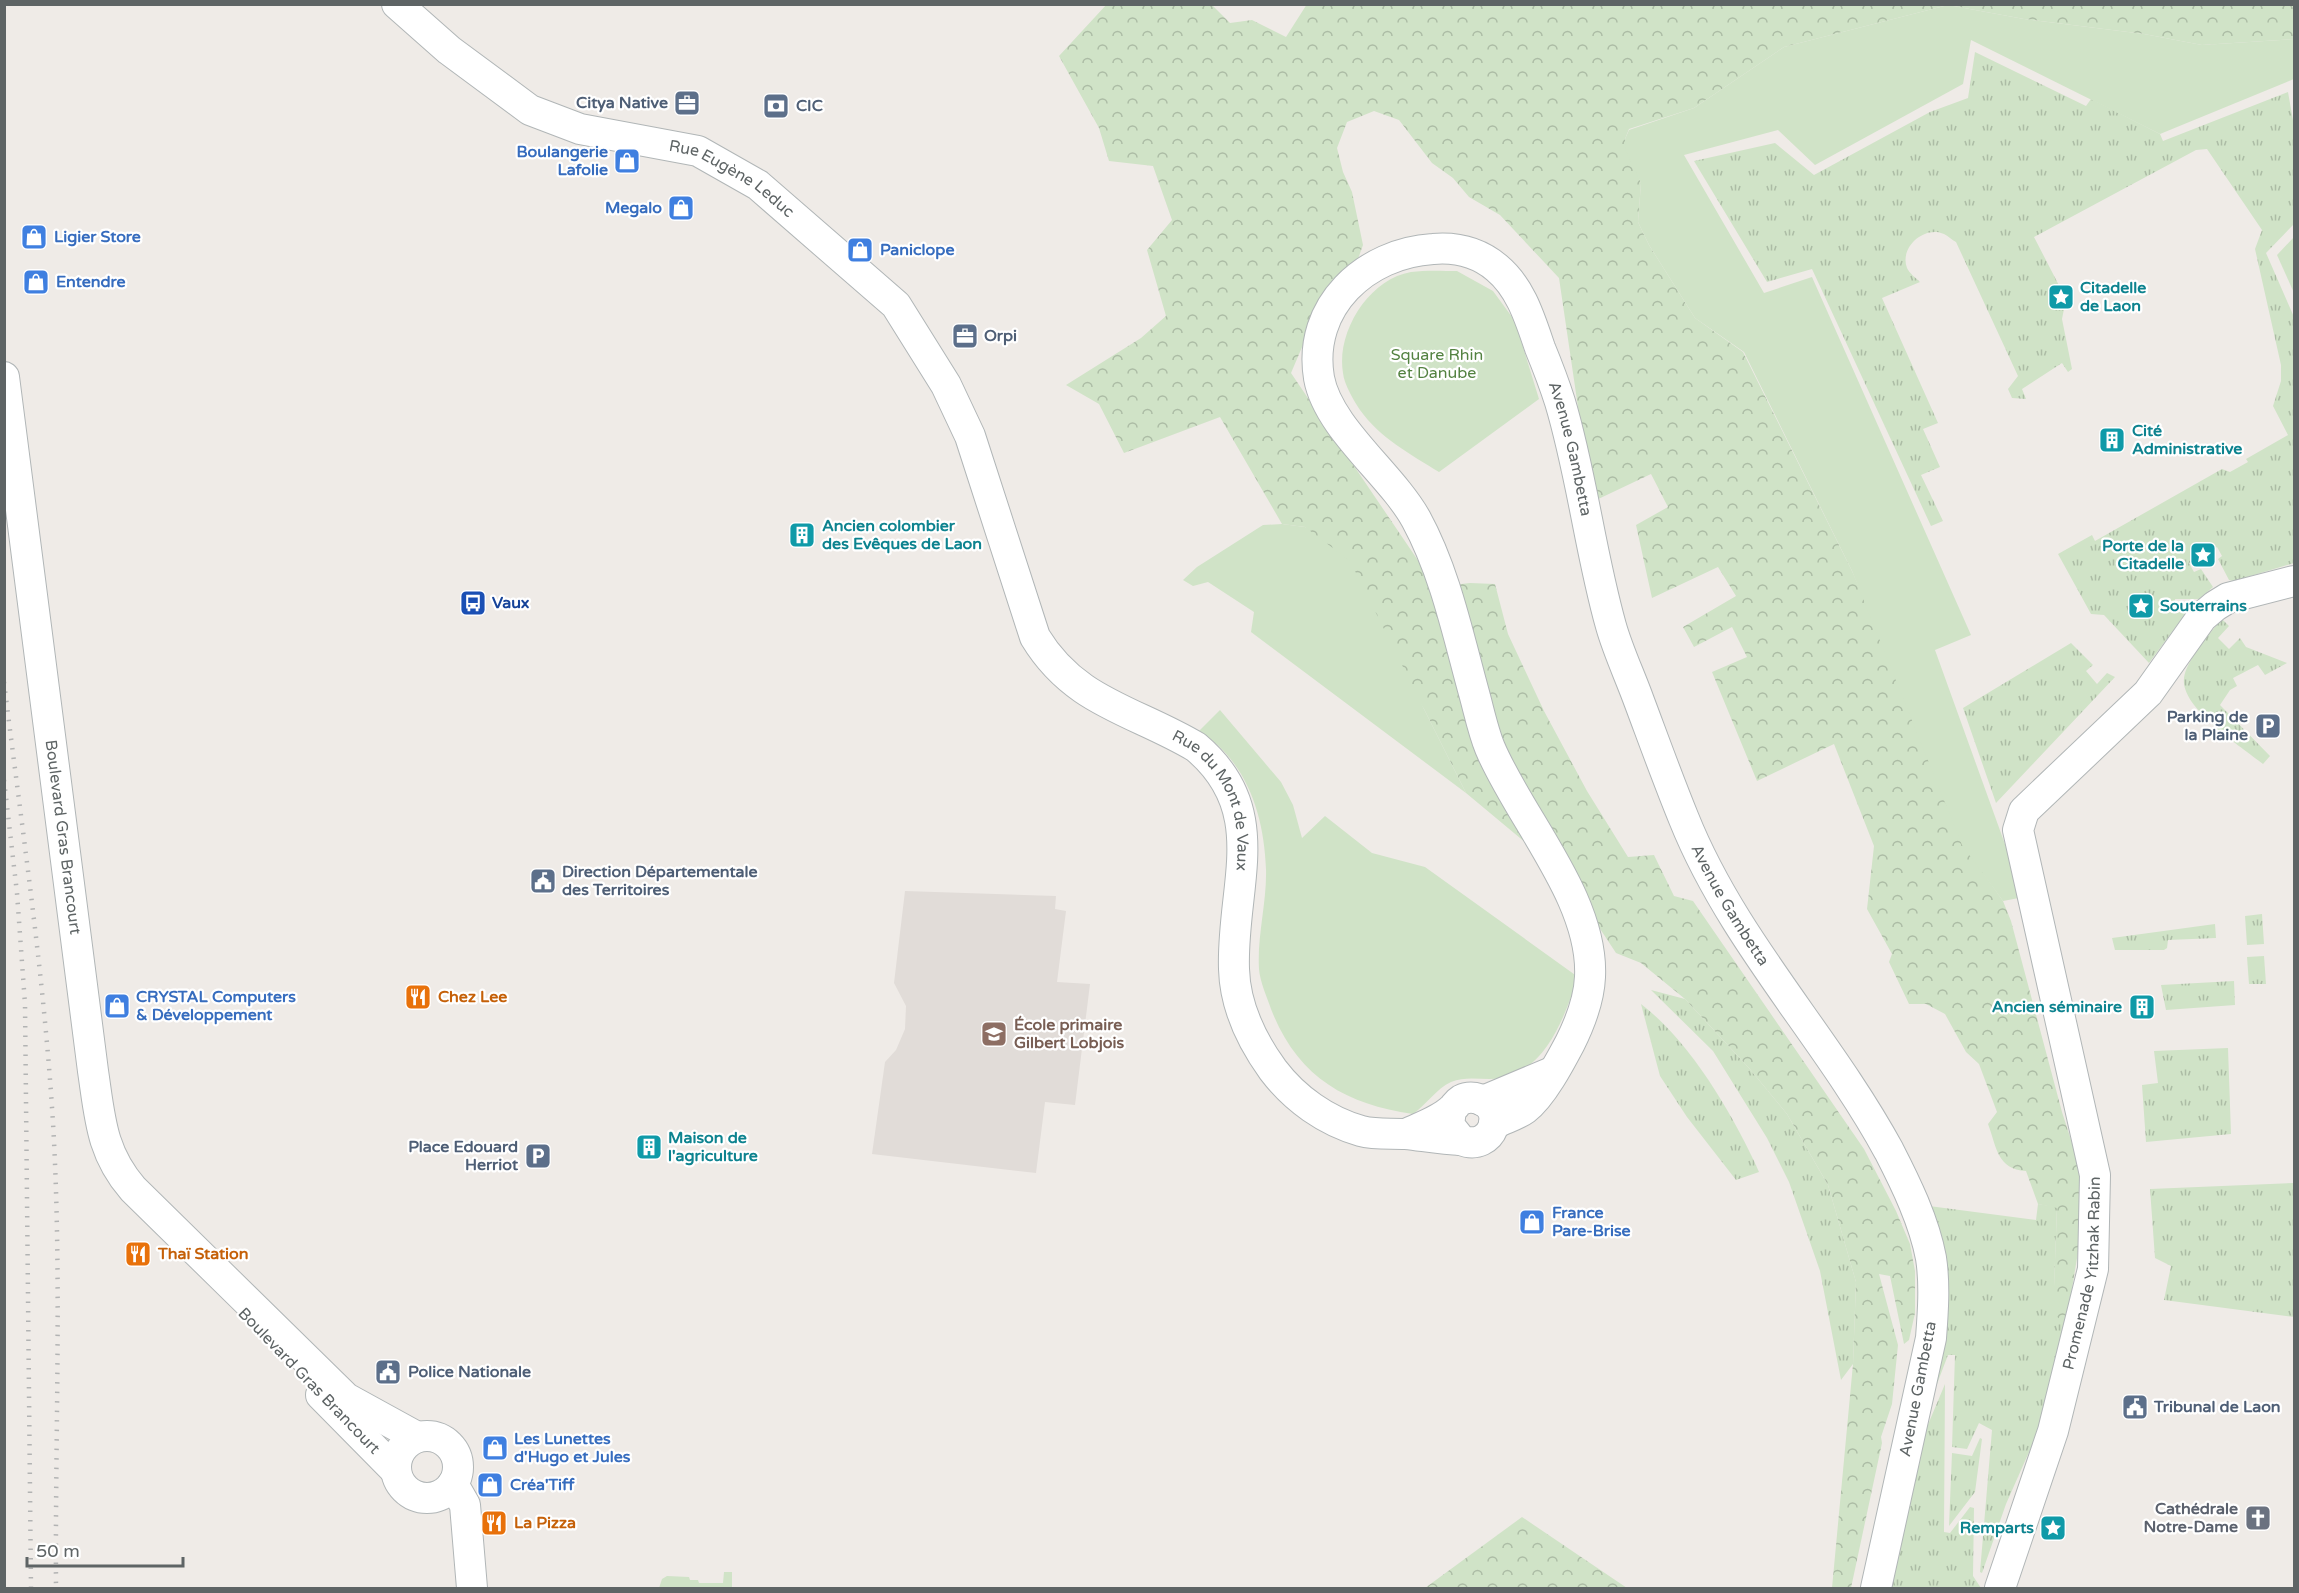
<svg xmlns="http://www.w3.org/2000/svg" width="2299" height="1593" viewBox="0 0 2299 1593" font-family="'Varela Round',sans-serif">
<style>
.education{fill:#e1dcd8}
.grass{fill:url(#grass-tufts)}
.forest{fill:url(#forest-crowns)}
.park{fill:#d0e3c7}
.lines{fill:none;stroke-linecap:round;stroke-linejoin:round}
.secondary-casing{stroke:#b1b6b7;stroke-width:32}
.secondary{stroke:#fff;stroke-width:30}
.rail{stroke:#b2b3b3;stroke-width:4.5;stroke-dasharray:1.5 8;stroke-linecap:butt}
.labels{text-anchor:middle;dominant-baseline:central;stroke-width:4.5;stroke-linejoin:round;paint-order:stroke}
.service-label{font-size:16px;font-weight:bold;fill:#4e5e75;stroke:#fff;text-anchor:start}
.shop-label{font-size:16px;font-weight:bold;fill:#366cbe;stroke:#fff;text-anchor:start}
.street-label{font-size:16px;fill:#5e6465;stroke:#fff}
.culture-label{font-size:16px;font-weight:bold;fill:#0d838f;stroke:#fff;text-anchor:start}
.park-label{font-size:16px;fill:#538241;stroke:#fff}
.transit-label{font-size:16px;font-weight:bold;fill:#164399;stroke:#fff;text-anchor:start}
.food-label{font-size:16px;font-weight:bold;fill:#c56008;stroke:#fff;text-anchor:start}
.education-label{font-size:16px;font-weight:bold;fill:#785e54;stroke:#fff;text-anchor:start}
.worship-label{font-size:16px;font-weight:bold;fill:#5b616d;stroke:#fff;text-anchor:end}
</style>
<defs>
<pattern id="grass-tufts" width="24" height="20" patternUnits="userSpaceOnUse" patternTransform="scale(1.5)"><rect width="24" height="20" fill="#d0e3c7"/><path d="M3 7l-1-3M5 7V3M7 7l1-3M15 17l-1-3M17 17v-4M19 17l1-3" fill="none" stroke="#acbca5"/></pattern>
<pattern id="forest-crowns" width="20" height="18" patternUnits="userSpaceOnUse" patternTransform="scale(1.5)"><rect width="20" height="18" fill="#d0e3c7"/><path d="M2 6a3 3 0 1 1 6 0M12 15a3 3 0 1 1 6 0" fill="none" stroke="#acbca5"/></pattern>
</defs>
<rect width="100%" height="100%" fill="#efebe7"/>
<!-- education -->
<path class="education" d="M 905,891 L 1056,896 L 1055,909 L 1066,911 L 1057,982 L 1090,984 L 1075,1105 L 1045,1102 L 1036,1173 L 872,1154 L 885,1062 L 896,1050 L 905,1029 L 906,1006 L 894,983 Z"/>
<!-- grass -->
<g class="grass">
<path d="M 1975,52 L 2086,106 L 2091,99 L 2160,134 L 2163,141 L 2288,92 L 2294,126 L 2294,224 L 2266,253 L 2294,317 L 2294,563 L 2234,581 L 2229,580 L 2218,559 L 2222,556 L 2217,547 L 2189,563 L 2194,572 L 2201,569 L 2213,587 L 2199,599 L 2175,599 L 2176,606 L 2189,609 L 2149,663 L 2104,615 L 2091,614 L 2058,554 L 2092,535 L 2095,541 L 2222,469 L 2230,472 L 2248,462 L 2246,459 L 2288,435 L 2273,406 L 2281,381 L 2281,365 L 2255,249 L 2262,230 L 2207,149 L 2196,150 L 2034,237 L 2066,299 L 2062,319 L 2072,369 L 2068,372 L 2062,363 L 2022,389 L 2026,399 L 2012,398 L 2008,389 L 2018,376 L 1956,242 C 1952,240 1948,236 1944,234 C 1925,225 1899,247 1907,268 C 1909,273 1916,278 1920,282 L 1882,298 L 1938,423 L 1923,429 L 1940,467 L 1921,475 L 1943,521 L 1931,526 L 1812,269 L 1767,282 L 1694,161 L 1775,143 L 1814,175 L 1930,112 L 1968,98 Z"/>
<path d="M 2222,619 L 2229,626 L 2218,638 L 2229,649 L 2240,638 L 2246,647 L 2287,663 L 2265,675 L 2258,665 L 2233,678 L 2237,686 L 2230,690 L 2220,705 L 2270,756 L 2263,764 C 2242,747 2180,708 2184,678 C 2186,661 2211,631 2222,619 Z"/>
<path d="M 2071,643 L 2093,665 L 2086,671 L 2097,684 L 2107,673 L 2115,677 L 1996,803 L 1963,708 Z"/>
<path d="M 2262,914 L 2264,944 L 2247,945 L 2245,916 Z"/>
<path d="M 2215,924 L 2216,938 L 2168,940 L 2167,948 L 2164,950 L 2115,950 L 2112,938 Z"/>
<path d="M 2264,956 L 2266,984 L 2249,984 L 2247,957 Z"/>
<path d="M 2234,981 L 2235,1005 L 2166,1010 L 2161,985 Z"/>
<path d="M 1651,990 L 1685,999 L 1749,1068 L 1787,1114 L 1828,1185 L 1856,1282 L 1853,1364 L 1841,1380 L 1820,1271 L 1789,1182 L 1767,1138 L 1713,1051 Z"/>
<path d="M 1641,1004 C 1690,1041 1734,1116 1759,1172 L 1736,1180 L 1687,1117 L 1660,1076 Z"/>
<path d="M 2228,1048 L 2231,1134 L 2146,1142 L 2142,1085 L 2158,1083 L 2154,1051 Z"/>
<path d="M 2294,1183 L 2294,1317 L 2164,1300 L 2171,1266 L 2155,1258 L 2150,1189 Z"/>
<path d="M 2038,1204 L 2057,1207 L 2054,1289 L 2066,1325 L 2049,1407 L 2006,1504 L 1982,1573 L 1980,1572 L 1992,1430 L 1979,1423 L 1967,1449 L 1952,1447 L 1955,1355 L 1948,1355 L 1937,1384 L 1933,1384 L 1948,1307 L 1946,1253 L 1929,1206 L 2036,1220 Z"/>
<path d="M 1945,1384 L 1944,1532 L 1950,1533 L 1970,1507 L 1974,1508 L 1973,1576 L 1981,1588 L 1889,1588 L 1927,1427 Z"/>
<path d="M 1980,1438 L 1982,1439 L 1975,1492 L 1949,1526 L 1952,1453 L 1972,1456 Z"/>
</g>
<!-- forest -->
<g class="forest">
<path d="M 1107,4 L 1212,5 L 1230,23 L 1252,20 L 1286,37 L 1307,4 L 2294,5 L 2294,39 L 2202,45 L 2144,34 L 2024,19 L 1948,5 L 1784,47 L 1694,108 L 1629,129 L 1625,139 L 1641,183 L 1638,222 L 1649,245 L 1695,318 L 1743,352 L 1852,571 L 1984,874 L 2003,901 L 2011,921 L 2062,1112 L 2081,1171 L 2078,1252 L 2066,1325 L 2053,1313 L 2057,1208 L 2038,1204 L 2026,1171 C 1997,1169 1997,1148 1988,1124 L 1997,1112 L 1979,1064 L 1966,1052 L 1945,1014 L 1926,1004 L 1909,1004 L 1889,962 L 1892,954 L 1867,909 L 1874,846 L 1834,744 L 1757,781 L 1712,672 L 1747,657 L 1732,627 L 1694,647 L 1683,627 L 1736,596 L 1718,567 L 1652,598 L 1636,525 L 1668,507 L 1651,474 L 1592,502 L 1559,278 L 1500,215 L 1469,197 L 1453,178 L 1432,163 L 1399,120 L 1374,111 L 1347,122 L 1337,148 L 1343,172 L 1352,192 L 1363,245 L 1358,259 L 1329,284 L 1291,373 L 1436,587 L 1470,583 L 1495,584 L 1508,634 L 1544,711 L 1587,791 L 1628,857 L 1654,855 L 1674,896 L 1693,901 L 1864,1149 L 1896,1211 L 1910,1244 L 1915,1271 L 1915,1313 L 1909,1340 L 1904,1344 L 1890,1276 L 1879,1274 L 1898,1345 L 1892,1404 L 1881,1437 L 1882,1443 L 1851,1588 L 1832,1588 L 1853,1364 L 1856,1282 L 1828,1185 L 1787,1114 L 1749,1068 L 1685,999 L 1641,963 L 1616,953 L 1581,900 L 1526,843 L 1466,793 L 1424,709 L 1305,527 L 1282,524 L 1220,417 L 1124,453 L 1099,404 L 1066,385 L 1141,338 L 1166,316 L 1147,250 L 1172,220 L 1153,166 L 1109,161 L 1099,128 L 1059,56 Z"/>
<path d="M 1522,1517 L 1627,1588 L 1425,1588 Z"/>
</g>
<!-- park -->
<g class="park">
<path d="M 1948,5 L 2024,19 L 2144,34 L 2202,45 L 2294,39 L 2294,79 L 2160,134 L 1971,40 L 1963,84 L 1815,165 L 1778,130 L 1684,155 L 1764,293 L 1812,277 L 1971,635 L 1935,650 L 2024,897 L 2003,901 L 1962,845 L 1852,571 L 1744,352 L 1695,318 L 1649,245 L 1638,222 L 1641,183 L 1626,151 L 1625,139 L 1629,130 L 1694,108 L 1784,47 Z"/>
<path d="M 2294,237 L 2294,293 L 2277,255 Z"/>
<path d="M 1457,271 L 1493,291 L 1515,321 L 1539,399 L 1439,472 C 1410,454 1380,438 1360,410 C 1354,401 1344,384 1343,373 C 1336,332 1369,279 1411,272 C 1426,270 1443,271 1457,271 Z"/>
<path d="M 1282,524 L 1305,527 L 1350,561 L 1466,793 L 1251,632 L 1254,612 L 1208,582 L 1193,586 L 1183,580 L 1197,567 L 1263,525 Z"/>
<path d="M 1220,710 L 1281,782 L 1293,805 L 1302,838 L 1325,816 L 1372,853 L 1425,867 L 1578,977 C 1565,1015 1547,1070 1501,1078 C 1484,1081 1468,1075 1451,1082 C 1437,1088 1426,1105 1413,1114 C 1344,1104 1297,1076 1271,1009 C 1267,997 1260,982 1259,969 C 1257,936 1267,902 1266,869 C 1264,815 1247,761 1199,731 Z"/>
<path d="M 724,1572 L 732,1572 L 732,1588 L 659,1588 L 662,1579 L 667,1576 L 689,1577 L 690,1580 L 698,1580 L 699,1583 L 723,1583 Z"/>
</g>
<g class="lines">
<defs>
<g id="secondary">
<path id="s1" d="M 397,4 L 449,50 L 530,110 L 580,129 L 698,151 L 758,185 L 896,305 L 946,385 L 970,436 L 1035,637 C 1075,703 1134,710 1196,747 C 1272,811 1231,886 1234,969 C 1235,1005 1252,1041 1273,1070 C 1295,1099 1326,1121 1361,1131 C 1376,1135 1391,1133 1406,1134 C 1424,1136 1442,1139 1461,1140"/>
<path id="s2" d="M 4,377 L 93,1071 C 100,1118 101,1152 133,1189 L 346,1398 L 417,1437"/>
<path d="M 1483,1101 L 1552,1072"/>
<path id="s3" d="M 1494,1124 C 1503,1119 1517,1115 1525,1109 C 1542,1096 1560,1062 1570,1043 C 1580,1023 1589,1000 1590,977 C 1594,899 1520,819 1490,748 C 1483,731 1479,711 1474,693 C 1458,635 1445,572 1416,519 C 1391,474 1328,428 1319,378 C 1307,306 1366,253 1433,249 C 1456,247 1478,252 1497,268 C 1521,288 1530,319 1540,348 C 1547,365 1554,383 1560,402 C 1582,475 1590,552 1611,626 C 1618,651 1630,676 1639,701 C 1654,741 1668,780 1684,819 C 1733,941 1827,1037 1889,1151 C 1906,1184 1924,1221 1931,1258 C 1935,1284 1933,1312 1931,1338 L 1876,1588"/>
<path d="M 1406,1134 C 1420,1127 1439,1121 1451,1110 C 1455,1107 1456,1103 1461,1100 C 1467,1097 1473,1097 1479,1099 C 1508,1108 1493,1153 1461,1140 L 1449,1125 L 1451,1110"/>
<path d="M 321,1395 L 396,1471"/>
<circle cx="427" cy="1467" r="31"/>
<path d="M 453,1484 L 465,1505 L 472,1588"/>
<path id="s4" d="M 2000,1588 L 2053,1431 L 2093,1269 L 2095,1175 L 2018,830 L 2024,811 L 2148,693 L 2202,617 L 2215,606 L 2228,598 L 2294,581"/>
</g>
</defs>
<!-- secondary casing -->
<use href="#secondary" class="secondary-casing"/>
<!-- secondary -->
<use href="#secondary" class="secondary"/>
<!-- rail -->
<g class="rail">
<path d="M 4,682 C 22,829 44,975 53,1123 C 62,1278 55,1433 56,1588"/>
<path d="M 4,780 L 17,893 L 25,1004 L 31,1588"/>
</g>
</g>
<!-- icons -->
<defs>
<symbol id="office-square" viewBox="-11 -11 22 22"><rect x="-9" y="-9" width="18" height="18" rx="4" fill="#5c6f8a" stroke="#fff"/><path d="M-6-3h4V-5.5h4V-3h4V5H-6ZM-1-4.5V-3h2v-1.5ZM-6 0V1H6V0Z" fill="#fff"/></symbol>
<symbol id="bank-square" viewBox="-11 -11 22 22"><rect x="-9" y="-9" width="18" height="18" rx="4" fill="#5c6f8a" stroke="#fff"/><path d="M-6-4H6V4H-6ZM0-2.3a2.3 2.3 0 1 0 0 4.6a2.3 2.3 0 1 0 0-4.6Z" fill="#fff"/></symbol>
<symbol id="shop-square" viewBox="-11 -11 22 22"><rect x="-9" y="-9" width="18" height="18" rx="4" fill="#3f7fe0" stroke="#fff"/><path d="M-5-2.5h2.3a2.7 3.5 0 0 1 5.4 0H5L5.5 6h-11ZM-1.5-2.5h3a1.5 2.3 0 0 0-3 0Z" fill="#fff"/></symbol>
<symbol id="sight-square" viewBox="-11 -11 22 22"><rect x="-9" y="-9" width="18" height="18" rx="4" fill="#0f9aa8" stroke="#fff"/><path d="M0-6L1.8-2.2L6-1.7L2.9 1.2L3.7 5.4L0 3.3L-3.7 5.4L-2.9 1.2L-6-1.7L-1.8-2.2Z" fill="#fff"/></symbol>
<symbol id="building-square" viewBox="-11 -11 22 22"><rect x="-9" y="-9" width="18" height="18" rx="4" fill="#0f9aa8" stroke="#fff"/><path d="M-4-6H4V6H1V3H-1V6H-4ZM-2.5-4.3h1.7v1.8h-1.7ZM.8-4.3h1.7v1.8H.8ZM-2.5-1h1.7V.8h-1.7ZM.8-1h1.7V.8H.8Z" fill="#fff"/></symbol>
<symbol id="bus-square" viewBox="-11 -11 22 22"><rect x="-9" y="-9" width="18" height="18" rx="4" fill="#1a4fb4" stroke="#fff"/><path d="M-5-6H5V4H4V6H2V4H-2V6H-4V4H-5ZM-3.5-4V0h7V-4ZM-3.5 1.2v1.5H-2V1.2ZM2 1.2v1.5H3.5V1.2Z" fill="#fff"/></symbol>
<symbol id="parking-square" viewBox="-11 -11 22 22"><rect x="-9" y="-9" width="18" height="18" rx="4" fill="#5c6f8a" stroke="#fff"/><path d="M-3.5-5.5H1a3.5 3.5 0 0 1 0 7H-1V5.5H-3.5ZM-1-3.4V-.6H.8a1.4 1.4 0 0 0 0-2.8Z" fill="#fff"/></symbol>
<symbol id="civic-square" viewBox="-11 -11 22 22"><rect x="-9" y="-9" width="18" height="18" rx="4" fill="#5c6f8a" stroke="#fff"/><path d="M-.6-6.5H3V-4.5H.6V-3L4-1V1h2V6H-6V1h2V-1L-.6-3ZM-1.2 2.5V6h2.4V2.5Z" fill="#fff"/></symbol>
<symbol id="restaurant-square" viewBox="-11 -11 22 22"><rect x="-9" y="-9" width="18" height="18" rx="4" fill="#e8710a" stroke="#fff"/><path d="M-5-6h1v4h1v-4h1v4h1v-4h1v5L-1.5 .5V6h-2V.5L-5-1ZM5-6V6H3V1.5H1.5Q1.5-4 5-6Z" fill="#fff"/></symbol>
<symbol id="school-square" viewBox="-11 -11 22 22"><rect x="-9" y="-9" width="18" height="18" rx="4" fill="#8d6e63" stroke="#fff"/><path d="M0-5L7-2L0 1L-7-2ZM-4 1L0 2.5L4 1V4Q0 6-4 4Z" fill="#fff"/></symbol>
<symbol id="church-square" viewBox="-11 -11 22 22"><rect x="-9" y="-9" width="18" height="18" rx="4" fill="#6b7280" stroke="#fff"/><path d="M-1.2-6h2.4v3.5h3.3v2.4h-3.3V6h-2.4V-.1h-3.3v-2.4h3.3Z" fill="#fff"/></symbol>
</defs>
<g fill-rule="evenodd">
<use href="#office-square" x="672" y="88" width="30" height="30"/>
<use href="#bank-square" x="761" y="91" width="30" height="30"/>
<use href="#shop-square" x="612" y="146" width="30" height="30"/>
<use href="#shop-square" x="666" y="193" width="30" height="30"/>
<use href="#shop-square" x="19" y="222" width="30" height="30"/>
<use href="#shop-square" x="845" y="235" width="30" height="30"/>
<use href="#shop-square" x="21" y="267" width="30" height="30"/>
<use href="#sight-square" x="2046" y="282" width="30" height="30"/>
<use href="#office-square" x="950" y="321" width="30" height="30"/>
<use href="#building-square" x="2097" y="425" width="30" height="30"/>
<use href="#building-square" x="787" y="520" width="30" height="30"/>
<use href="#sight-square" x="2188" y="540" width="30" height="30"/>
<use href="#bus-square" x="458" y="588" width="30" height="30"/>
<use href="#sight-square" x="2126" y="591" width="30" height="30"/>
<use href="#parking-square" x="2253" y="711" width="30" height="30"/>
<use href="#civic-square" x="528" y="866" width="30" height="30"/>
<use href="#restaurant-square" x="403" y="982" width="30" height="30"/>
<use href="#shop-square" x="102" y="991" width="30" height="30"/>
<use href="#building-square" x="2127" y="992" width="30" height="30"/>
<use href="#school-square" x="979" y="1019" width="30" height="30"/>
<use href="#building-square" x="634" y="1132" width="30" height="30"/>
<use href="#parking-square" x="523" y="1141" width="30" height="30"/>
<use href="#shop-square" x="1517" y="1207" width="30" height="30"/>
<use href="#restaurant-square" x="123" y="1239" width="30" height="30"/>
<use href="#civic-square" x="373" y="1357" width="30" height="30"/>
<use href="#civic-square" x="2120" y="1392" width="30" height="30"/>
<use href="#shop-square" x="480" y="1433" width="30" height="30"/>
<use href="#shop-square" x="475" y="1470" width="30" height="30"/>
<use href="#church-square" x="2243" y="1503" width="30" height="30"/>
<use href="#restaurant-square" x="479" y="1508" width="30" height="30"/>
<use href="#sight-square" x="2038" y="1513" width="30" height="30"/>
</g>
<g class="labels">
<!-- service labels -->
<g class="service-label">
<text x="668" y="103" text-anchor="end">Citya Native</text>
<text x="796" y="106">CIC</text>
<text x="984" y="336">Orpi</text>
<text x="2248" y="717" text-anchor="end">Parking de<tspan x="2248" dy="18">la Plaine</tspan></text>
<text x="562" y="872">Direction Départementale<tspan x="562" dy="18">des Territoires</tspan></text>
<text x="518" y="1147" text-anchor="end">Place Edouard<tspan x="518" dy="18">Herriot</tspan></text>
<text x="408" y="1372">Police Nationale</text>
<text x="2154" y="1407">Tribunal de Laon</text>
</g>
<!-- shop labels -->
<g class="shop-label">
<text x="608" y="152" text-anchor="end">Boulangerie<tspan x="608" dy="18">Lafolie</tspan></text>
<text x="662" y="208" text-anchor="end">Megalo</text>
<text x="54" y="237">Ligier Store</text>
<text x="880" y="250">Paniclope</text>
<text x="56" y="282">Entendre</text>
<text x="136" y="997">CRYSTAL Computers<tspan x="136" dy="18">&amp; Développement</tspan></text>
<text x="1552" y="1213">France<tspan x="1552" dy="18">Pare-Brise</tspan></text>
<text x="514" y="1439">Les Lunettes<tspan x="514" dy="18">d'Hugo et Jules</tspan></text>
<text x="510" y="1485">Créa'Tiff</text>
</g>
<!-- street labels -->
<g class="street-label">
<text stroke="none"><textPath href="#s1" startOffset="386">Rue Eugène Leduc</textPath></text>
<text stroke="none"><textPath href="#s3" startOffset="1312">Avenue Gambetta</textPath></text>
<text stroke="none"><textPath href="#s1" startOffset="1212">Rue du Mont de Vaux</textPath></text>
<text stroke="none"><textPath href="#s2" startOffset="464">Boulevard Gras Brancourt</textPath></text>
<text stroke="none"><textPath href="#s3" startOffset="1798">Avenue Gambetta</textPath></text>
<text stroke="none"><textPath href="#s4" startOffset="327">Promenade Yitzhak Rabin</textPath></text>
<text transform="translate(309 1381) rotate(46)">Boulevard Gras Brancourt</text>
<text transform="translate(1918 1389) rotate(-79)">Avenue Gambetta</text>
</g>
<!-- culture labels -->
<g class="culture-label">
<text x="2080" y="288">Citadelle<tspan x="2080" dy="18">de Laon</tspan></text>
<text x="2132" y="431">Cité<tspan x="2132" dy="18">Administrative</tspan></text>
<text x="822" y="526">Ancien colombier<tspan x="822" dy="18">des Evêques de Laon</tspan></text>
<text x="2184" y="546" text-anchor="end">Porte de la<tspan x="2184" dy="18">Citadelle</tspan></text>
<text x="2160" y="606">Souterrains</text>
<text x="2122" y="1007" text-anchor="end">Ancien séminaire</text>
<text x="668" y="1138">Maison de<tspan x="668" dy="18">l'agriculture</tspan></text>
<text x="2034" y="1528" text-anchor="end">Remparts</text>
</g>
<!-- park labels -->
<g class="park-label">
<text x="1437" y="355">Square Rhin<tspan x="1437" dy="18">et Danube</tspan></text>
</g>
<!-- transit labels -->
<g class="transit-label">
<text x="492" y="603">Vaux</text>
</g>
<!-- food labels -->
<g class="food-label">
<text x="438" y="997">Chez Lee</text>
<text x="158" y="1254">Thaï Station</text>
<text x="514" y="1523">La Pizza</text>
</g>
<!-- education labels -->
<g class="education-label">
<text x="1014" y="1025">École primaire<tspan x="1014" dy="18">Gilbert Lobjois</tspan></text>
</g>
<!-- worship labels -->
<g class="worship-label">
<text x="2238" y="1509">Cathédrale<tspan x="2238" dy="18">Notre-Dame</tspan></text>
</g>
</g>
<!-- border -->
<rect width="2299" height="1593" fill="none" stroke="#5e6465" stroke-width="12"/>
<!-- scale -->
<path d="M27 1557v9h156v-9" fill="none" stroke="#5e6465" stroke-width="3"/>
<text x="36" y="1557" font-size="18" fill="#5e6465" stroke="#ffffff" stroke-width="4.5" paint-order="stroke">50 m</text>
</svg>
